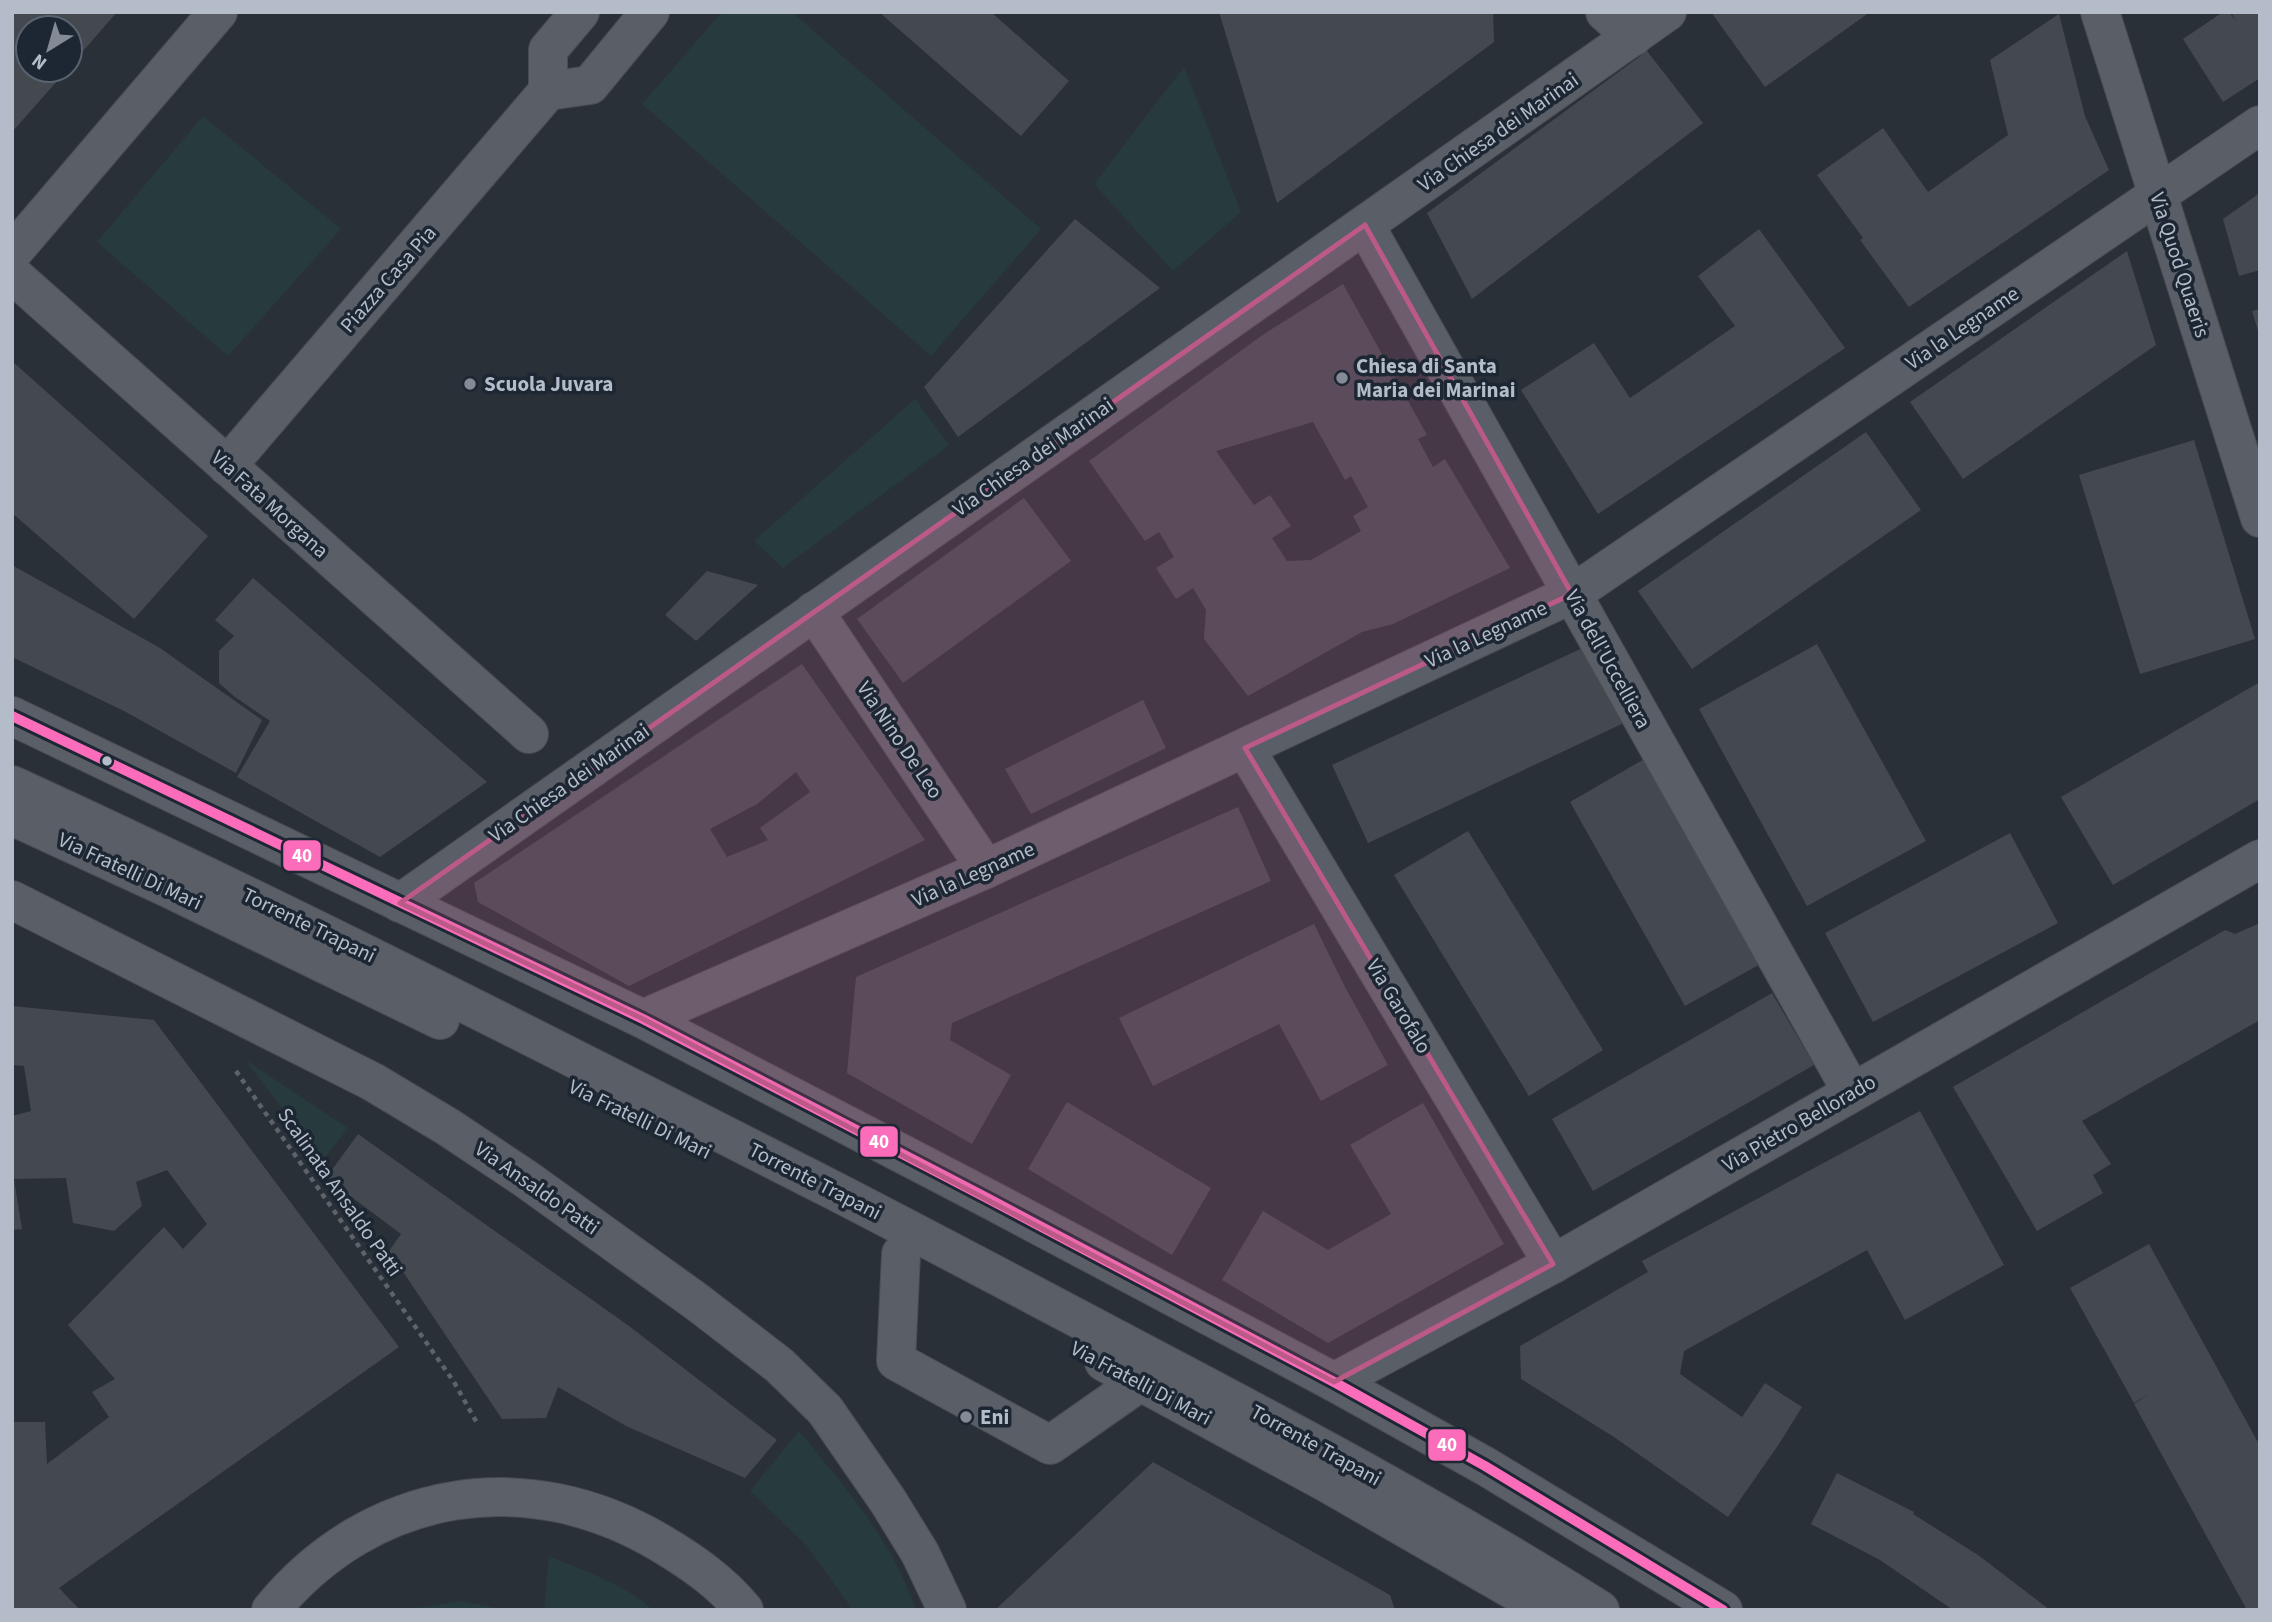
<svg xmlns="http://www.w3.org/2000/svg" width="2272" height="1622" viewBox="0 0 2272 1622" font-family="'Source Sans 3',sans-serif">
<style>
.green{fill:#273a3e}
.building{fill:#444950;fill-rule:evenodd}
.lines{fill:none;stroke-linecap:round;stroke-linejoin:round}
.minor-casing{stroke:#484c53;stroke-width:40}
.major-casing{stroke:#484c55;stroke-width:40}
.path{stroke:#5d636a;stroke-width:4.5;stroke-dasharray:5 5;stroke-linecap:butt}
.minor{stroke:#5a5e66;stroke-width:38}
.major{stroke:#5c6168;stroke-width:38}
.bus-1-casing{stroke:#1d2633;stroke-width:16}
.bus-1{stroke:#fb6dba;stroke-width:10}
.marked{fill:#bc5a87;fill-opacity:0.2;stroke:#bc5a87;stroke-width:5;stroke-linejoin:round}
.poi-dot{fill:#848b96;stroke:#1d2633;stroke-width:2.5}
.bus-dot{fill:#b4bcc9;stroke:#1d2633;stroke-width:2.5}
.labels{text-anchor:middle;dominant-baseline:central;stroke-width:7;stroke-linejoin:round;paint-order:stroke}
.street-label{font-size:21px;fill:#b4bcc9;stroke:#1d2633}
.poi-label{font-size:21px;font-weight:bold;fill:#b4bcc9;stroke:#1d2633;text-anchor:start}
.line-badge{stroke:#1d2633;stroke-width:2.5}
.badge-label{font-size:19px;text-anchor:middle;font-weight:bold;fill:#fff}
</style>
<rect width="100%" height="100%" fill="#2a3038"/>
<!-- green -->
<g class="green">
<path d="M 722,12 L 792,12 L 1041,229 L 931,356 L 642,104 Z"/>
<path d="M 1184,67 L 1241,212 L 1173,271 L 1094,184 Z"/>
<path d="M 203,116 L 341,229 L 228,356 L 97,242 Z"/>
<path d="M 915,399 L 949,445 L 783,568 L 754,541 Z"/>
<path d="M 244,1059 L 348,1128 L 323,1160 Z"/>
<path d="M 799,1431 C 844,1486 893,1541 916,1610 L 853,1610 L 807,1546 L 750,1491 Z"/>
<path d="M 549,1556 C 582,1570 627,1585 653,1610 L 544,1610 Z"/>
<path d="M 460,1601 L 506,1610 L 411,1610 L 416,1608 Z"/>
</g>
<!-- building -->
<g class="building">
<path d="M 12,12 L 117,12 L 70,66 L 70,28 L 28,28 L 28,70 L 67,70 L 12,132 Z"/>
<path d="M 879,12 L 991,12 L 1069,81 L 1021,136 Z"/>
<path d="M 1219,12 L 1493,12 L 1494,42 L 1277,203 Z"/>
<path d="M 1711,12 L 1870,12 L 1765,87 Z"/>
<path d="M 2223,12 L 2229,12 L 2236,21 L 2231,12 L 2260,12 L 2260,78 L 2223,102 L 2183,39 Z"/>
<path d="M 2059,14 L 2085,116 L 2109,170 L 1909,307 L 1860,240 L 1863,238 L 1817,175 L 1883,128 L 1928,192 L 2008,135 L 1990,60 Z"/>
<path d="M 1647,51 L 1703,123 L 1472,299 L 1427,213 Z"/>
<path d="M 2260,193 L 2260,270 L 2239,276 L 2223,219 Z"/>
<path d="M 1075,219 L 1160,288 L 958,437 L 924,387 Z"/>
<path d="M 1759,229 L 1845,348 L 1598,514 L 1521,390 L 1594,343 L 1630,398 L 1735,326 L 1698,276 Z"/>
<path d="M 2127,251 L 2156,345 L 1963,479 L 1910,402 Z"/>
<path d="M 1343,284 L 1427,435 L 1418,439 L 1433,467 L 1445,459 L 1510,568 L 1393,624 L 1362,632 L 1248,696 L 1204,639 L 1206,610 L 1193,588 L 1176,599 L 1156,568 L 1174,557 L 1159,532 L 1145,541 L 1089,461 L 1264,334 ZM 1313,422 L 1345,480 L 1351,476 L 1368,507 L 1353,516 L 1361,531 L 1311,560 L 1287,561 L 1272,538 L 1291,526 L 1270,495 L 1254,505 L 1216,451 Z"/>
<path d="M 2260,309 L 2260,334 L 2259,334 L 2252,311 Z"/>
<path d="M 12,361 L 208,536 L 134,619 L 12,513 Z"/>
<path d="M 1866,432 L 1921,510 L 1692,669 L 1638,591 Z"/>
<path d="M 2194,440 L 2255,639 L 2140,674 L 2079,475 Z"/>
<path d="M 1024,498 L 1071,561 L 903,683 L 857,619 Z"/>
<path d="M 12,565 L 160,648 L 262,720 L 236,773 L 124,711 L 12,657 Z"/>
<path d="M 707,571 L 758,585 L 696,641 L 665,615 Z"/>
<path d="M 253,578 L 487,782 L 380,857 L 237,777 L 270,721 L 235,697 L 219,683 L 219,651 L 234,636 L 215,620 Z"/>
<path d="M 1817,644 L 1926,841 L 1807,906 L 1699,709 Z"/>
<path d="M 1589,645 L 1626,722 L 1368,843 L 1332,765 Z"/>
<path d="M 802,664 L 925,840 L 629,986 L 478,902 L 474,883 ZM 796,772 L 810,792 L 760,828 L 768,840 L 727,857 L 710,829 L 757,804 Z"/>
<path d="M 2260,682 L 2260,799 L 2113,885 L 2061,797 Z"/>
<path d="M 1143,700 L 1166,748 L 1031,814 L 1005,769 Z"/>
<path d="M 1646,758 L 1762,963 L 1685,1006 L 1570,802 Z"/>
<path d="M 1238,807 L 1271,881 L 952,1023 L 950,1040 L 1011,1075 L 972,1144 L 847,1073 L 856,977 Z"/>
<path d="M 1468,831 L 1603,1050 L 1529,1096 L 1394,875 Z"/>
<path d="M 2010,833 L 2058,923 L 1873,1022 L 1825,933 Z"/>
<path d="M 2260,923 L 2260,1020 L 2082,1121 L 2111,1164 L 2093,1175 L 2103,1193 L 2037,1231 L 1953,1087 L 2225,930 L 2235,934 Z"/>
<path d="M 1314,924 L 1345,987 L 1388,1065 L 1321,1101 L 1279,1024 L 1153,1086 L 1119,1018 Z"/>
<path d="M 1772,993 L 1814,1065 L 1593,1191 L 1552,1119 Z"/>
<path d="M 12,1006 L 154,1020 L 399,1347 L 59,1588 L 80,1610 L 12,1610 L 12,1422 L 45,1422 L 47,1464 L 109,1417 L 92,1392 L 115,1379 L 68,1325 L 164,1227 L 183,1249 L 207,1224 L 167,1170 L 136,1182 L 142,1206 L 114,1231 L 73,1223 L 66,1178 L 14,1179 L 22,1229 L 12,1230 L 12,1116 L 31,1111 L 24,1066 L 12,1065 Z"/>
<path d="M 1067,1102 L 1211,1188 L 1172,1255 L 1028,1169 Z"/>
<path d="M 1423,1103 L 1504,1244 L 1328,1343 L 1222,1280 L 1263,1211 L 1328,1250 L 1391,1214 L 1350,1145 Z"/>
<path d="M 1920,1111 L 2004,1265 L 1905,1320 L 1867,1250 L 1684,1351 L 1680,1374 L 1742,1417 L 1765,1383 L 1802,1407 L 1779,1444 L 1728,1517 L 1614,1437 L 1521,1379 L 1520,1346 L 1648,1272 L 1642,1261 Z"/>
<path d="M 358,1134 L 629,1326 L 777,1440 L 745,1478 L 626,1426 L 558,1387 L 546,1418 L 502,1419 L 389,1251 L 401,1234 L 326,1178 Z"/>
<path d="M 2149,1244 L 2260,1446 L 2260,1610 L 2247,1610 L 2134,1404 L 2149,1394 L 2134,1403 L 2070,1288 Z"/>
<path d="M 1153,1462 L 1390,1595 L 1395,1610 L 995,1610 Z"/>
<path d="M 1837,1473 L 1914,1512 L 1913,1514 L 1978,1555 L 2050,1610 L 1953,1610 L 1880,1560 L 1811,1524 Z"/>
</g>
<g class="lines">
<defs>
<g id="minor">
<path d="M 1605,12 L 1633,37"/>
<path d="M 2100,12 L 2260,518"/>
<path d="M 548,91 L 590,85 L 650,12"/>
<path d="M 1365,225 L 1852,1092"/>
<path d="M 12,253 L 218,12"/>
<path d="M 12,274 L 529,734"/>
<path d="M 227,466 L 548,91 L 548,50 L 580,12"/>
<path d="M 814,611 L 986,869"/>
<path d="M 12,716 L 643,1019 L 987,1198 L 1334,1382 L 1485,1466 L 1723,1610"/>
<path d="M 1245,748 L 1553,1264"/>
<path d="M 12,785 C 288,911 557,1050 827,1187 C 934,1242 1039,1298 1145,1354 C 1299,1435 1453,1517 1600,1610"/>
<path d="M 12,816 L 166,887 L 440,1020"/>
<path d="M 12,900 L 373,1082 L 448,1127 L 526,1179 L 697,1302 L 779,1365 L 825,1410 L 888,1501 L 920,1553 L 947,1610"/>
<path d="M 400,903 L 1667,12"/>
<path d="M 643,1019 L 986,869 L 1572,594 L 2260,125"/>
<path d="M 901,1254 L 896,1361 L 1050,1445 L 1140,1382"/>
<path d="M 1104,1362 L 1327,1483 L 1548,1610"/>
<path d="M 1334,1382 L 1553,1264 L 2260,859"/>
</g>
<path id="major" d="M 271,1610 C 371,1488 527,1463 662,1544 C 692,1562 721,1582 744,1610"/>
</defs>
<!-- minor casing -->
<use href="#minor" class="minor-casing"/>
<!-- major casing -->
<use href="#major" class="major-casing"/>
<!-- path -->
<path class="path" d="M 236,1071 L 454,1382 L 477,1423"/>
<!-- minor -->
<use href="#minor" class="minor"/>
<!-- major -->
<use href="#major" class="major"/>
<defs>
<path id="bus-1" d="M 12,716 L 643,1019 L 987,1198 L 1334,1382 L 1485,1466 L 1723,1610"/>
</defs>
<!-- bus-1 casing -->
<use href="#bus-1" class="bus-1-casing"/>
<!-- bus-1 -->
<use href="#bus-1" class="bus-1"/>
</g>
<!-- marked area -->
<path class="marked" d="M 1365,225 L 1572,594 L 1245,748 L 1553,1264 L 1334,1382 L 643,1019 L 400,903 Z"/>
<!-- markers -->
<g class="poi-dot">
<circle cx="1342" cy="378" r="7"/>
<circle cx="470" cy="384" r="7"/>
<circle cx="966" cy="1417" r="7"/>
</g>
<circle class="bus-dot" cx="107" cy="761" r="6"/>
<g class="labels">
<!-- street labels -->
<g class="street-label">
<text transform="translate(1498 132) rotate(-35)">Via Chiesa dei Marinai</text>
<text transform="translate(2180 265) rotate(72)">Via Quod Quaeris</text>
<text transform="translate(388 279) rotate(-49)">Piazza Casa Pia</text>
<text transform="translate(1962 328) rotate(-34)">Via la Legname</text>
<text transform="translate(1033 457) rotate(-35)">Via Chiesa dei Marinai</text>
<text transform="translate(270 504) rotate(42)">Via Fata Morgana</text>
<text transform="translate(1486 634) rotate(-25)">Via la Legname</text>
<text transform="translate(1608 659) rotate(61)">Via dell'Uccelliera</text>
<text transform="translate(900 740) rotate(56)">Via Nino De Leo</text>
<text transform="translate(569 783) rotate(-35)">Via Chiesa dei Marinai</text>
<text transform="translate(130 871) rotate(25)">Via Fratelli Di Mari</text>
<text transform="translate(973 874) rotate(-24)">Via la Legname</text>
<text transform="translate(309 925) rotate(26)">Torrente Trapani</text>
<text transform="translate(1399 1006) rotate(59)">Via Garofalo</text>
<text transform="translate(640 1119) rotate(26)">Via Fratelli Di Mari</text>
<text transform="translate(1799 1123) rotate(-30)">Via Pietro Bellorado</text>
<text transform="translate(815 1181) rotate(27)">Torrente Trapani</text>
<text transform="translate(537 1188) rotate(35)">Via Ansaldo Patti</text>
<text transform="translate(340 1192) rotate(55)">Scalinata Ansaldo Patti</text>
<text transform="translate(1141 1383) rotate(28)">Via Fratelli Di Mari</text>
<text transform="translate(1316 1445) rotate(29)">Torrente Trapani</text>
</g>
<!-- poi labels -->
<g class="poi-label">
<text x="1356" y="366">Chiesa di Santa<tspan x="1356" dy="24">Maria dei Marinai</tspan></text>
<text x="484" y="384">Scuola Juvara</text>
<text x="980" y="1417">Eni</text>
</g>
</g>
<g class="line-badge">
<rect x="282" y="839" width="40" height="33" rx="7" fill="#fb6dba"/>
<rect x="859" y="1125" width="40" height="33" rx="7" fill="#fb6dba"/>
<rect x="1427" y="1428" width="40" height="34" rx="7" fill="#fb6dba"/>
</g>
<g class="badge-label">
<text x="302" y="862">40</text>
<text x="879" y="1148">40</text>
<text x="1447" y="1451">40</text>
</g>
<!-- border -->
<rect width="2272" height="1622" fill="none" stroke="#b4bcc9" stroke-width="28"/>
<!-- north arrow -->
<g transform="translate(49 49) rotate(217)"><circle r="33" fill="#1d2633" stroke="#59626f" stroke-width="2"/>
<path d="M0-5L12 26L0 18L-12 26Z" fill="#848b96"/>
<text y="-10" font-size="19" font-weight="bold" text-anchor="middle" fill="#b4bcc9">N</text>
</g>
</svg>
